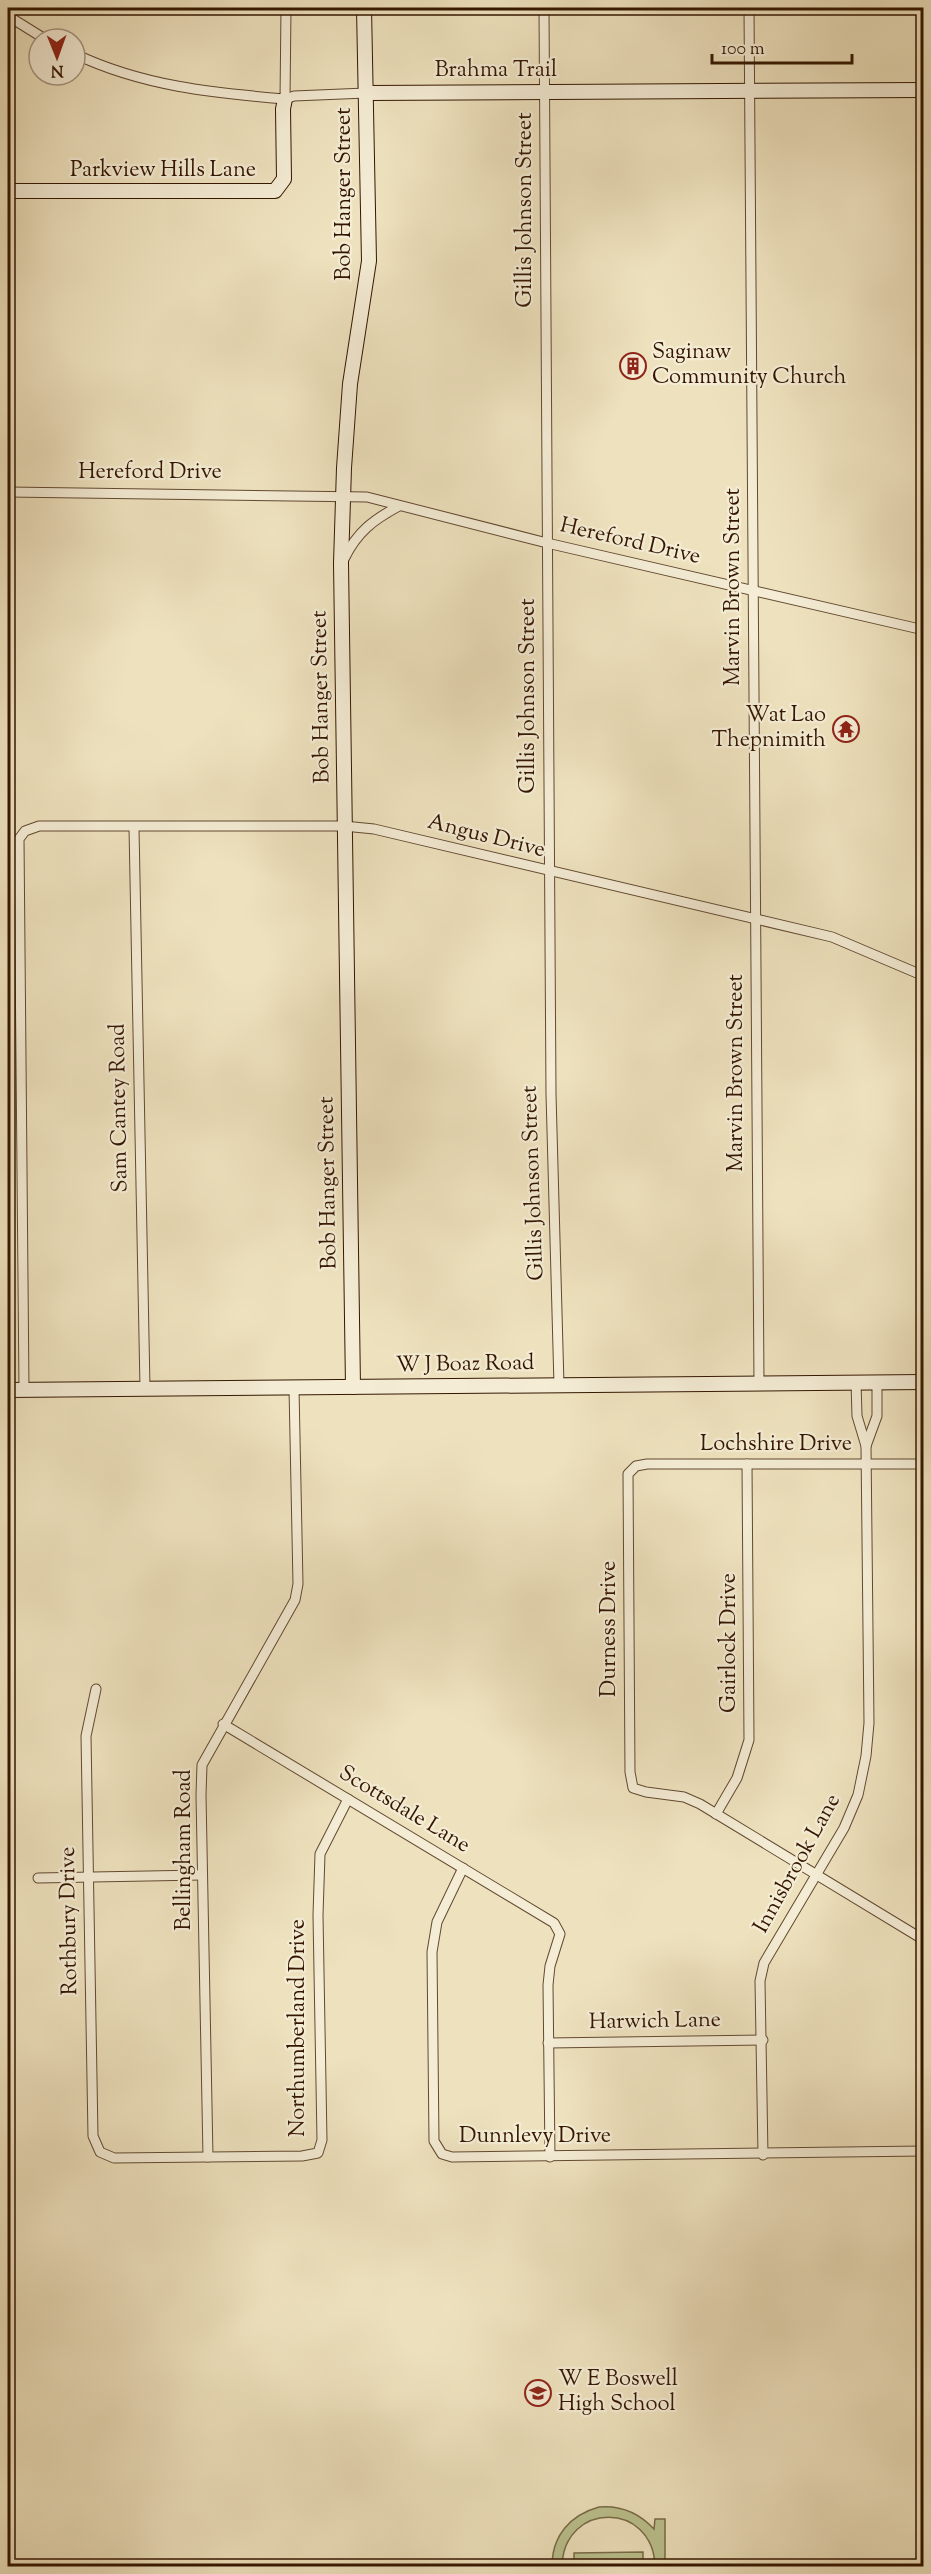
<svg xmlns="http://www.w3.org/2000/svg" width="931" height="2574" viewBox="0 0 931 2574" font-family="'Sorts Mill Goudy',serif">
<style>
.grass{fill:url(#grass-dots);stroke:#786c48;stroke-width:1.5}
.pitch{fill:#bbc28f;stroke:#786c48;stroke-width:1.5}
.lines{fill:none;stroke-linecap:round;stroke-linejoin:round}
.street-casing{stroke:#624930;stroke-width:11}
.secondary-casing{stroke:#341600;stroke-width:16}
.street{stroke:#f4ecd5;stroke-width:9}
.secondary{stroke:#f4ecd5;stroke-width:14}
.labels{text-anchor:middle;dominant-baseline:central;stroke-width:4.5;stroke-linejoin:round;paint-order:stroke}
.street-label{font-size:22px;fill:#341600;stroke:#f4ecd5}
.poi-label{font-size:22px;fill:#341600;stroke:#f4ecd5;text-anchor:start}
</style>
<defs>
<pattern id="grass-dots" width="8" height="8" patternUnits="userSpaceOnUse" patternTransform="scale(1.5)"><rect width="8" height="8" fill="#bbc28f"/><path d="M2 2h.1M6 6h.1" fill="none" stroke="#a1a67a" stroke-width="1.8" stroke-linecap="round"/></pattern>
</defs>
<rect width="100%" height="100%" fill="#eee2be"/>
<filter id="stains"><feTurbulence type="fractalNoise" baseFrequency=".00333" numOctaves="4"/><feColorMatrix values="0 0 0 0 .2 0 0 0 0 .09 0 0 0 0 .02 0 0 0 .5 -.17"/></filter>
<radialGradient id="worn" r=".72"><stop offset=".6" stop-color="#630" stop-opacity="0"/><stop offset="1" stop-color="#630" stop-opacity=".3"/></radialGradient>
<!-- grass -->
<path class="grass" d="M 8,1049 L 12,1375 L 8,1375 Z"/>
<!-- pitch -->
<g class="pitch">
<path d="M 599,2507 C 622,2505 639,2513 654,2529 L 655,2519 L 665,2519 L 665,2566 L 655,2566 C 653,2501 564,2501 562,2566 L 552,2566 C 552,2536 570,2515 599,2507 Z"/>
<path d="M 643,2552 L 643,2566 L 574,2566 L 574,2553 Z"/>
</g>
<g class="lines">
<defs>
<g id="street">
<path d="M 544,8 L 551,1094 L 559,1385"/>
<path d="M 749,8 L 759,1383"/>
<path d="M 8,16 L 45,39"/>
<path d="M 75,54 C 142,86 213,93 285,99 L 294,96 L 366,93"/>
<path d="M 285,99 L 286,8"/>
<path d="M 8,492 L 367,497 L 547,543 L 924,630"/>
<path d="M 344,559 C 357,532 373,520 399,506"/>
<path d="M 134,828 L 145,1388"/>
<path d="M 24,1390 L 19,839 L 25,831 L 39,826 L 344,826 L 374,829 L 832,937 L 924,976"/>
<path d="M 866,1446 L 877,1416 L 877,1382"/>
<path d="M 924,1464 L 647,1464 L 636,1466 L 628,1474 L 630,1772 L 633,1788 L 646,1792 L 684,1797 L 700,1804 L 924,1940"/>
<path d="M 96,1689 L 86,1736 L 93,2136 L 100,2152 L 114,2158 L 302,2156 L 318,2153 L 322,2140 L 318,1915 L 320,1854 L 348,1799"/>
<path d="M 223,1724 L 554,1923 L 560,1934 L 550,1966 L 548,1985 L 550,2157"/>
<path d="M 716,1814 L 737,1778 L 749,1740 L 747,1464"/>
<path d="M 463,1868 L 437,1922 L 432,1952 L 434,2141 L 442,2154 L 452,2157 L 924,2151"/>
<path d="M 38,1878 L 202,1875"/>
<path d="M 548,2043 L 763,2040"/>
<path d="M 763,2155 L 760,1981 L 764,1963 L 844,1828 L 858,1795 L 866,1756 L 869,1723 L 866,1446 L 857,1416 L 856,1382"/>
<path d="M 208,2157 L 201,1795 L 202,1765 L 295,1600 L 298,1584 L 294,1388"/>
</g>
<g id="secondary">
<path d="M 366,93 L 924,90"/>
<path d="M 8,191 L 275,191 L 284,179 L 283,109 L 285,99"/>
<path d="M 353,1387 L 341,563 L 344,468 L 350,384 L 369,261 L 364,8"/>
<path d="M 8,1390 L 924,1382"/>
</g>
</defs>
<!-- street casing -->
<use href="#street" class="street-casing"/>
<!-- secondary casing -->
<use href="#secondary" class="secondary-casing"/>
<!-- street -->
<use href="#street" class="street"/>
<!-- secondary -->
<use href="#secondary" class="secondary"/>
</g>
<!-- icons -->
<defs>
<symbol id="building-ring" viewBox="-11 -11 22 22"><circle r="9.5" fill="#f4ecd5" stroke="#8f2418" stroke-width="1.5"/><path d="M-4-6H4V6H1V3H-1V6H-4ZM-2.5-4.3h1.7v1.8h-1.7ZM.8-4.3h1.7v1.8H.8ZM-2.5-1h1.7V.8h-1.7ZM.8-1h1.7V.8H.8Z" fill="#8f2418"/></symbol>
<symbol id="temple-ring" viewBox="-11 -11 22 22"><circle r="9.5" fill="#f4ecd5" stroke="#8f2418" stroke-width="1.5"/><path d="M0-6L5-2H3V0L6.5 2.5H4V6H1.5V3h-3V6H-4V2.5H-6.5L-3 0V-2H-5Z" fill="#8f2418"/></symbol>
<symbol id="school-ring" viewBox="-11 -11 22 22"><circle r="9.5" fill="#f4ecd5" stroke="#8f2418" stroke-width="1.5"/><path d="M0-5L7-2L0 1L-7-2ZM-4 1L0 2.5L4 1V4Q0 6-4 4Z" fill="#8f2418"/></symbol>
</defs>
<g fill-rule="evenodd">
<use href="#building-ring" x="618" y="351" width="30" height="30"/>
<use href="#temple-ring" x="831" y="714" width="30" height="30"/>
<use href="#school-ring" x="523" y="2378" width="30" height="30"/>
</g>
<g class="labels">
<!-- street labels -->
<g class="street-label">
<text x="496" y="71">Brahma Trail</text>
<text x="163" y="171">Parkview Hills Lane</text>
<text transform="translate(345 194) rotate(-90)">Bob Hanger Street</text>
<text transform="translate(526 210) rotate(-90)">Gillis Johnson Street</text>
<text x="150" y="473">Hereford Drive</text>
<text transform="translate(630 542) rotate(13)">Hereford Drive</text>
<text transform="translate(734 587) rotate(-90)">Marvin Brown Street</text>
<text transform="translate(529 696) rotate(-90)">Gillis Johnson Street</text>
<text transform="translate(322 697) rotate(-91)">Bob Hanger Street</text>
<text transform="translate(486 837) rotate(14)">Angus Drive</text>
<text transform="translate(737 1073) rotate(-90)">Marvin Brown Street</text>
<text transform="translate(120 1108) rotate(-91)">Sam Cantey Road</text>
<text transform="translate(329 1183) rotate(-91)">Bob Hanger Street</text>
<text transform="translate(534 1183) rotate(-92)">Gillis Johnson Street</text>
<text transform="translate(465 1365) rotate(-1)">W J Boaz Road</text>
<text x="776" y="1445">Lochshire Drive</text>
<text transform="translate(610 1629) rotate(-90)">Durness Drive</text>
<text transform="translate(730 1643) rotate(-90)">Gairlock Drive</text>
<text transform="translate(404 1810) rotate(31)">Scottsdale Lane</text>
<text transform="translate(185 1850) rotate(-90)">Bellingham Road</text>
<text transform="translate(798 1864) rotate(-61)">Innisbrook Lane</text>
<text transform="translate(70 1921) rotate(-91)">Rothbury Drive</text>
<text transform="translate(655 2022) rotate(-1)">Harwich Lane</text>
<text transform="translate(299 2028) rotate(-90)">Northumberland Drive</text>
<text x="535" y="2137">Dunnlevy Drive</text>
</g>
<!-- poi labels -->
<g class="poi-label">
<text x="652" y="353">Saginaw<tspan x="652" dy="25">Community Church</tspan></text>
<text x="826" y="716" text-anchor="end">Wat Lao<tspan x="826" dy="25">Thepnimith</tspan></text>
<text x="558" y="2380">W E Boswell<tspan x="558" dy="25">High School</tspan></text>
</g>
</g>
<!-- margin -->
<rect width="931" height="2574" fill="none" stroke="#eee2be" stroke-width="30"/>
<rect x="9" y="9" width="913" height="2556" fill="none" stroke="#341600" stroke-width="3"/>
<rect x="15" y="15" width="901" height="2544" fill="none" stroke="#341600" stroke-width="1.5"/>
<!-- north arrow -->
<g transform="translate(57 57) rotate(179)"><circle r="28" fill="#f4ecd5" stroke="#a79680" stroke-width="1.5"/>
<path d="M0-4.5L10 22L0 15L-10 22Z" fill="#8f2418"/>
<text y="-9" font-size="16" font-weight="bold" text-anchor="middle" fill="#341600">N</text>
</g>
<!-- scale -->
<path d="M712 54v9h140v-9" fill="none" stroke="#341600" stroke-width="3"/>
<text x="721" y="54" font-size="18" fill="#341600" stroke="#f4ecd5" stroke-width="4.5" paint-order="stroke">100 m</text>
<rect width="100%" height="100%" filter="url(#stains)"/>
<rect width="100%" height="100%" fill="url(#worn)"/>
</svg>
